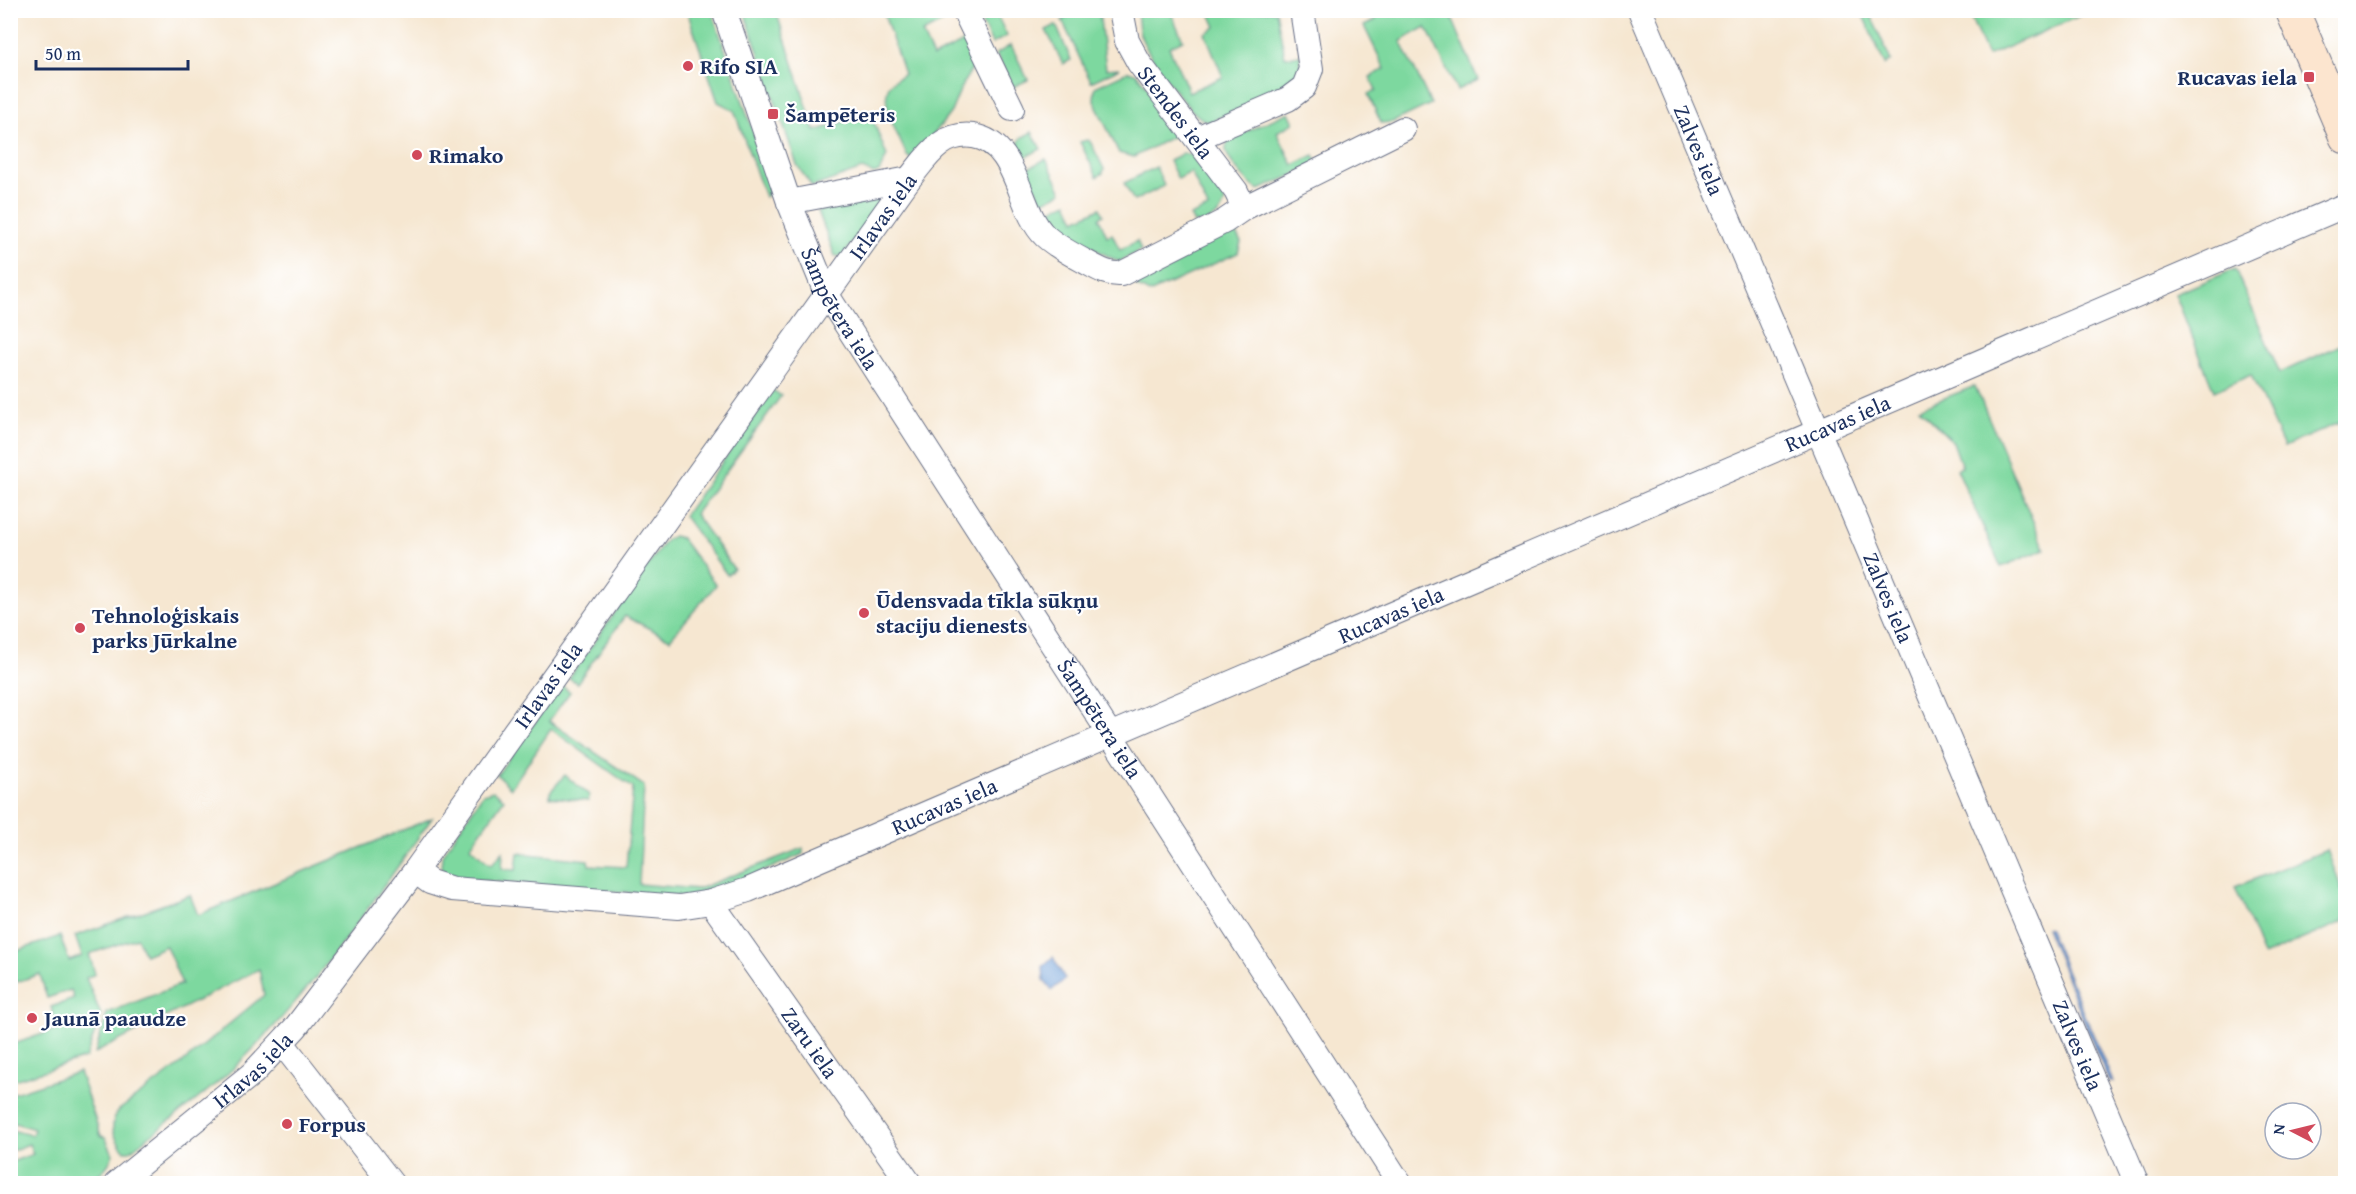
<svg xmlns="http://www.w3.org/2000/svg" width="2356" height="1194" viewBox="0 0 2356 1194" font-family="'Gentium Book Plus',serif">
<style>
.green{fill:#7dd89f;stroke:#4c847e;stroke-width:1.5}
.water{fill:#6b9cd5;stroke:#43669a;stroke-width:1.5}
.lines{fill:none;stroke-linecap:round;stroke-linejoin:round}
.street-casing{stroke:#686f86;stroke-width:26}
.secondary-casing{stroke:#686f86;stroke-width:35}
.street{stroke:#fff;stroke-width:24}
.secondary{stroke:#fce5cf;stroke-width:33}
.poi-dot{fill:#d1495b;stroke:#fff;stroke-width:2}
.labels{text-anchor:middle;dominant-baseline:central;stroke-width:4.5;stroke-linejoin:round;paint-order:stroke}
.poi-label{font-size:22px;font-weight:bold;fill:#1b2f5e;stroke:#fff;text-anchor:start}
.street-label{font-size:22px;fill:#1b2f5e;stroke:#fff}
</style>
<rect width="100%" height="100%" fill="#fff"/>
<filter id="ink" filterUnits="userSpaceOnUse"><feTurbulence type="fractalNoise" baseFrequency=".0167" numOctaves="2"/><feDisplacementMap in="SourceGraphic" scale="12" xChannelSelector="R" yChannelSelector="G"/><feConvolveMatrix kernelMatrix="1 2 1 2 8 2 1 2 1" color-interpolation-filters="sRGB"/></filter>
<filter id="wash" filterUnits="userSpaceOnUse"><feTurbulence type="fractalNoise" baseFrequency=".008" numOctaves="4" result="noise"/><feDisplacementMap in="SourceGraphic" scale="24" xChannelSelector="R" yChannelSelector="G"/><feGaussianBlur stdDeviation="1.35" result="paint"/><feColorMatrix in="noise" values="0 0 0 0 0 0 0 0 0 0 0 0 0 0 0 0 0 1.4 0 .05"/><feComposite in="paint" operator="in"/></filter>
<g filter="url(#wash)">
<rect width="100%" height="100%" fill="#f6e7d1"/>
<!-- green -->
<g class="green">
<path d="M 687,11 L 712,11 L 773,190 L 765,197 L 734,110 L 718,102 Z"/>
<path d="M 744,11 L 776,11 L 815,131 L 856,118 L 872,117 L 887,156 L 879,172 L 874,174 L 862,169 L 812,187 L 797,165 Z"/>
<path d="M 883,11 L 955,11 L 954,17 L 922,33 L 933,57 L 966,41 L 976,54 L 976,63 L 963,83 L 951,112 L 914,160 L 907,156 C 900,138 879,105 889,86 C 892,81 899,77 904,74 Z"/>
<path d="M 976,11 L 995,11 L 1007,36 L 992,44 Z"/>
<path d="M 1079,11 L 1099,11 L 1106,69 L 1120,68 L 1091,82 L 1062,20 Z"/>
<path d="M 1137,11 L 1170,11 L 1183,40 L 1169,47 L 1189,92 L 1223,77 L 1205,33 L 1216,27 L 1209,11 L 1276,11 L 1285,57 L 1300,55 L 1300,70 L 1289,88 L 1209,122 C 1192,120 1145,52 1140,34 C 1138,27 1138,18 1137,11 Z"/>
<path d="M 1372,11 L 1449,11 L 1478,80 L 1457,90 L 1426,27 L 1401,41 L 1431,104 L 1393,122 L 1381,123 L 1368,94 L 1376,90 L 1370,77 L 1385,69 L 1364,26 L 1376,20 Z"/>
<path d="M 1861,11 L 1869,11 L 1891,61 L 1885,65 Z"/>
<path d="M 1968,11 L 2091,11 L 1987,56 Z"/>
<path d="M 1056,25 L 1071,60 L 1063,64 L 1046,30 Z"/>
<path d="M 1011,45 L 1028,80 L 1013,87 L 996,54 Z"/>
<path d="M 1129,71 L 1137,74 L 1178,126 L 1176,135 L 1134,157 L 1119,153 L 1094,101 L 1095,87 Z"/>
<path d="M 1289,112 L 1294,123 L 1277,132 L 1293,165 L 1314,155 L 1319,164 L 1259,190 C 1250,186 1225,159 1226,148 C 1226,145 1228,142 1230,139 Z"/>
<path d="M 1032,132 L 1041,149 L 1022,159 L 1018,144 L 1021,138 Z"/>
<path d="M 1087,140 L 1090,141 L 1104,169 L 1103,173 L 1097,177 L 1080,142 Z"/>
<path d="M 1183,153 L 1193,156 L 1225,199 C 1224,213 1209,225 1194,223 L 1190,216 L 1208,208 L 1191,172 L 1178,179 L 1169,161 Z"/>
<path d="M 1046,159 L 1062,192 L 1042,202 L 1026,169 Z"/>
<path d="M 1156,167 L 1164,186 L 1134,201 L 1124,183 Z"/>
<path d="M 878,197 L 882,201 L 843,256 L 835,256 L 818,211 Z"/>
<path d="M 1067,202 L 1075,220 L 1100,208 L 1103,215 L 1099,218 L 1107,236 L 1112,234 L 1120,250 L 1137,241 L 1141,250 L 1119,262 L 1061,231 L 1053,225 L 1046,213 Z"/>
<path d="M 1229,229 L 1234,230 L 1241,242 L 1238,253 L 1149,293 L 1136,286 L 1135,279 Z"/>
<path d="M 2235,269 L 2280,373 L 2345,343 L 2345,420 L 2284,447 L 2251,375 L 2214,391 L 2175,294 Z"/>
<path d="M 1975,386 L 2045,549 L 2001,567 L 1957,469 L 1962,467 L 1953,442 L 1919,408 Z"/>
<path d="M 773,390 L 781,396 L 695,514 L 734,569 L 727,575 L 684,516 Z"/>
<path d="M 673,536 L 681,538 L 716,585 L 670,639 L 625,616 L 577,683 L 569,678 L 666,540 Z"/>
<path d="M 561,685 L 570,692 L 549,721 L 644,786 L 639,884 L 698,889 L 803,848 L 803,854 L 709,895 L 685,897 L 460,879 L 447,876 L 441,868 L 442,855 L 483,794 L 493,791 L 504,799 L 470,847 L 491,865 L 503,852 L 502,869 L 516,870 L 518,853 L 588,860 L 589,865 L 626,867 L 633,788 L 551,729 L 511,788 L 497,775 Z"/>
<path d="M 565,775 L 589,795 L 588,801 L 550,797 L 550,792 Z"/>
<path d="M 432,818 C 373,902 311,993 237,1065 C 205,1096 166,1123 130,1151 L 125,1151 C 113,1137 108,1125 119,1110 L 180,1065 L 264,995 L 259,969 L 95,1053 L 107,1013 L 182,984 L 166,946 L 145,955 L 137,938 L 89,954 L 95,974 L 86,978 L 101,1015 L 86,1058 L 11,1081 L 11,1045 L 57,1029 L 51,1007 L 74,999 L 71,990 L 47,998 L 40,974 L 11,984 L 11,953 L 60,936 L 69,961 L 82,956 L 75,936 L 190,895 L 198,915 Z"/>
<path d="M 2327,850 L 2345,898 L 2345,921 L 2263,956 L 2235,887 Z"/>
<path d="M 79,1072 L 101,1136 L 105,1137 L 113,1154 C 101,1194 43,1184 11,1183 L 11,1162 L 33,1154 L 29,1144 L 11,1151 L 11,1130 L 32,1135 L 34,1129 L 11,1122 L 11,1094 Z"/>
</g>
<!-- water -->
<g class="water">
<path d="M 2046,928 L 2049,929 L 2113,1082 L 2109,1082 Z"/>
<path d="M 1053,957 L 1065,979 L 1052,990 L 1044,981 L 1043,966 Z"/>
</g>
</g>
<g filter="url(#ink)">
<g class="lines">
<defs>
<g id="street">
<path id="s1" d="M 724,10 L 789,202 L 827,295 L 1400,1184"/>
<path d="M 964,10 L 1012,109"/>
<path id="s2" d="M 1121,10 L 1127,41 L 1139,63 L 1236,191 L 1244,208"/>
<path id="s3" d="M 1640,10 L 2137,1184"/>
<path d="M 1197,138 L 1288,99 L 1304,87 L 1311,69 L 1302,10"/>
<path d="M 789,202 L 909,179"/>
<path id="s4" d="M 415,871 L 430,882 L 452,889 L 679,907 L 711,902 L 748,890 L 2346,205"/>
<path id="s5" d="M 711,902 L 910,1184"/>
<path d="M 282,1043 L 392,1184"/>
<path id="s6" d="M 116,1184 L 253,1073 L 296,1027 L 415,871 L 909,179 C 927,157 941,132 973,136 C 1019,143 1017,209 1045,236 C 1056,246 1071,254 1084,261 C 1097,268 1107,275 1121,274 L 1225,221 L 1244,208 L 1403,129"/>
</g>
<path id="secondary" d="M 2292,10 L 2346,137"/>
</defs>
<!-- street casing -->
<use href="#street" class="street-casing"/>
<!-- secondary casing -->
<use href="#secondary" class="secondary-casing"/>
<!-- street -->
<use href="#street" class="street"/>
<!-- secondary -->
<use href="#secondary" class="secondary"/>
</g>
</g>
<!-- markers -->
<g class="poi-dot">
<circle cx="688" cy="66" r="6"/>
<rect x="2303" y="71" width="12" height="12" rx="3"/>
<rect x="767" y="108" width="12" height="12" rx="3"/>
<circle cx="417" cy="155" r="6"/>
<circle cx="864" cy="613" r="6"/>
<circle cx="80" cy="628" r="6"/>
<circle cx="32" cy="1018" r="6"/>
<circle cx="287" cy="1124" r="6"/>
</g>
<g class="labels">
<!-- poi labels -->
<g class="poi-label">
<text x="700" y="66">Rifo SIA</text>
<text x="2297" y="77" text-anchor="end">Rucavas iela</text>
<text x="785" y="114">Šampēteris</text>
<text x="429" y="155">Rimako</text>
<text x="876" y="600">Ūdensvada tīkla sūkņu<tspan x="876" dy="25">staciju dienests</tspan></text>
<text x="92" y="615">Tehnoloģiskais<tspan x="92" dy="25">parks Jūrkalne</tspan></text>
<text x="44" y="1018">Jaunā paaudze</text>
<text x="299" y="1124">Forpus</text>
</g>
<!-- street labels -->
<g class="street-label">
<text stroke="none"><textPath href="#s2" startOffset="118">Stendes iela</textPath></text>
<text stroke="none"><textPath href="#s3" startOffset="152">Zalves iela</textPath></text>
<text stroke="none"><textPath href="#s6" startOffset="1240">Irlavas iela</textPath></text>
<text stroke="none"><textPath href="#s1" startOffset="321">Šampētera iela</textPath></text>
<text stroke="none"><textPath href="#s4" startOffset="1526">Rucavas iela</textPath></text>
<text stroke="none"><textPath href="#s3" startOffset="638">Zalves iela</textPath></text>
<text stroke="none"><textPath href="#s4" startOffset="1040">Rucavas iela</textPath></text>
<text stroke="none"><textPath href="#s6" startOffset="664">Irlavas iela</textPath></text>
<text stroke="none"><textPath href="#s1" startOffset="807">Šampētera iela</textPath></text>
<text stroke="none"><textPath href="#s4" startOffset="554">Rucavas iela</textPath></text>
<text stroke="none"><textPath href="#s5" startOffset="172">Zaru iela</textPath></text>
<text stroke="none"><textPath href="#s3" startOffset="1124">Zalves iela</textPath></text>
<text stroke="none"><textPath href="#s6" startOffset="178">Irlavas iela</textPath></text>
</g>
</g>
<!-- margin -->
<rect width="2356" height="1194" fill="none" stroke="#fff" stroke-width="36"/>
<!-- north arrow -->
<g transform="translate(2293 1131) rotate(277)"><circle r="28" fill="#ffffff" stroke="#a4acbf" stroke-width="1.5"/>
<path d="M0-4.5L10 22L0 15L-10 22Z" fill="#d1495b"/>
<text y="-9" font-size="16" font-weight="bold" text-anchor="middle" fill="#1b2f5e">N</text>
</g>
<!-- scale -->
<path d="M36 60v9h152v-9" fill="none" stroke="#1b2f5e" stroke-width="3"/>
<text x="45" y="60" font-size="18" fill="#1b2f5e" stroke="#ffffff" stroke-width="4.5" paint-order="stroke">50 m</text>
</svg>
